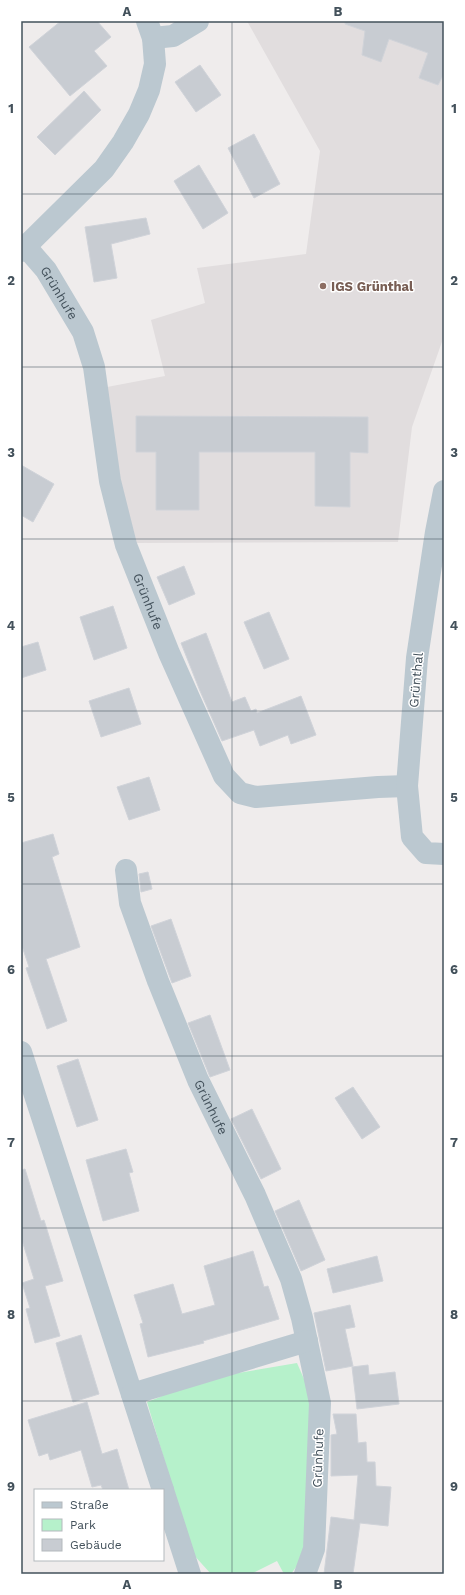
<svg xmlns="http://www.w3.org/2000/svg" width="465" height="1595" viewBox="0 0 465 1595" font-family="'Work Sans',sans-serif">
<style>
.education{fill:#e1ddde}
.green{fill:#b6f1cb}
.building{fill:#c8ccd2;stroke:#d0d3d9}
.lines{fill:none;stroke-linecap:round;stroke-linejoin:round}
.street{stroke:#bbc8d0;stroke-width:22}
.grid{fill:none;stroke:#43515b;stroke-width:1;stroke-opacity:0.55}
.education-dot{fill:#8d6e63;stroke:#fff;stroke-width:1.5}
.labels{text-anchor:middle;dominant-baseline:central;stroke-width:3;stroke-linejoin:round;paint-order:stroke}
.education-label{font-size:13px;font-weight:bold;fill:#785e54;stroke:#fff;text-anchor:start}
.street-label{font-size:13px;fill:#43515b;stroke:#fff}
.neatline{fill:none;stroke:#43515b;stroke-width:1.5}
.grid-label{font-size:13px;text-anchor:middle;font-weight:bold;fill:#43515b}
</style>
<rect width="100%" height="100%" fill="#efecec"/>
<!-- education -->
<path class="education" d="M 247,21 L 444,21 L 444,336 L 412,427 L 398,542 L 135,543 L 125,512 L 107,387 L 165,376 L 151,320 L 205,303 L 197,268 L 306,254 L 320,151 Z"/>
<!-- green -->
<path class="green" d="M 297,1363 L 311,1395 L 306,1544 L 299,1563 L 291,1574 L 284,1574 L 277,1561 L 251,1574 L 211,1574 L 192,1553 L 147,1402 L 160,1397 L 185,1382 Z"/>
<!-- building -->
<g class="building">
<path d="M 61,21 L 97,21 L 111,37 L 94,51 L 107,66 L 70,96 L 29,47 Z"/>
<path d="M 345,21 L 444,21 L 444,74 L 438,85 L 419,78 L 428,53 L 389,39 L 381,62 L 362,55 L 365,31 L 345,24 Z"/>
<path d="M 200,65 L 221,95 L 196,112 L 175,82 Z"/>
<path d="M 84,91 L 101,110 L 55,155 L 37,137 Z"/>
<path d="M 254,134 L 280,184 L 254,198 L 228,148 Z"/>
<path d="M 199,165 L 228,213 L 203,229 L 174,181 Z"/>
<path d="M 146,218 L 150,234 L 111,244 L 117,278 L 94,282 L 85,227 Z"/>
<path d="M 136,416 L 368,417 L 368,453 L 350,452 L 350,507 L 315,506 L 315,452 L 199,452 L 199,510 L 156,510 L 156,452 L 136,452 Z"/>
<path d="M 21,465 L 54,484 L 33,522 L 21,515 Z"/>
<path d="M 184,566 L 195,594 L 169,605 L 157,577 Z"/>
<path d="M 113,606 L 127,648 L 94,660 L 80,617 Z"/>
<path d="M 269,612 L 289,659 L 264,669 L 244,622 Z"/>
<path d="M 206,633 L 232,702 L 245,697 L 251,711 L 256,709 L 257,713 L 301,696 L 316,735 L 291,744 L 288,735 L 260,746 L 254,730 L 222,741 L 200,691 L 181,643 Z"/>
<path d="M 38,642 L 46,670 L 21,678 L 21,647 Z"/>
<path d="M 129,688 L 141,724 L 101,737 L 89,701 Z"/>
<path d="M 149,777 L 160,810 L 129,820 L 117,787 Z"/>
<path d="M 53,834 L 59,854 L 52,857 L 80,947 L 46,959 L 67,1021 L 47,1029 L 26,968 L 29,967 L 21,943 L 21,843 Z"/>
<path d="M 148,872 L 152,889 L 141,892 L 139,874 Z"/>
<path d="M 171,919 L 191,976 L 172,983 L 151,926 Z"/>
<path d="M 210,1015 L 230,1070 L 210,1077 L 188,1023 Z"/>
<path d="M 78,1059 L 98,1120 L 77,1127 L 57,1066 Z"/>
<path d="M 353,1087 L 380,1127 L 362,1139 L 335,1098 Z"/>
<path d="M 252,1109 L 281,1169 L 261,1179 L 231,1119 Z"/>
<path d="M 126,1149 L 133,1172 L 129,1173 L 139,1211 L 103,1221 L 86,1160 Z"/>
<path d="M 25,1169 L 41,1221 L 44,1220 L 63,1281 L 45,1286 L 60,1336 L 35,1343 L 26,1309 L 30,1308 L 22,1283 L 34,1279 L 21,1237 L 21,1170 Z"/>
<path d="M 299,1200 L 325,1260 L 301,1271 L 275,1211 Z"/>
<path d="M 253,1251 L 264,1287 L 268,1286 L 279,1319 L 203,1341 L 204,1343 L 148,1357 L 140,1324 L 143,1323 L 134,1295 L 173,1284 L 182,1314 L 215,1305 L 204,1266 Z"/>
<path d="M 377,1256 L 383,1281 L 333,1293 L 327,1269 Z"/>
<path d="M 350,1305 L 355,1327 L 345,1329 L 353,1366 L 326,1371 L 314,1313 Z"/>
<path d="M 81,1335 L 99,1394 L 73,1402 L 56,1343 Z"/>
<path d="M 368,1365 L 369,1375 L 395,1372 L 399,1404 L 357,1409 L 352,1367 Z"/>
<path d="M 87,1402 L 102,1454 L 117,1449 L 129,1490 L 103,1490 L 101,1485 L 92,1487 L 81,1450 L 50,1460 L 48,1453 L 39,1456 L 28,1420 Z"/>
<path d="M 333,1414 L 356,1414 L 358,1443 L 366,1442 L 367,1462 L 375,1462 L 376,1486 L 391,1487 L 388,1526 L 360,1523 L 353,1574 L 324,1574 L 331,1517 L 354,1520 L 356,1498 L 358,1475 L 331,1476 L 331,1435 L 337,1434 Z"/>
</g>
<g class="lines">
<!-- street -->
<g class="street">
<path d="M 153,38 L 173,36 L 198,21"/>
<path id="s1" d="M 26,247 L 46,270 L 83,332 L 94,367 L 110,481 L 126,545 L 169,653 L 224,776 L 240,793 L 256,797 L 378,787 L 407,786"/>
<path d="M 21,251 L 104,169 L 123,142 L 139,114 L 149,90 L 155,64 L 153,38 L 147,21"/>
<path d="M 444,491 L 436,532 L 417,658 L 407,786 L 412,837 L 426,853 L 444,854"/>
<path id="s2" d="M 126,870 L 130,903 L 158,981 L 198,1080 L 255,1195 L 291,1279 L 302,1318 L 320,1403 L 314,1549 L 305,1574"/>
<path d="M 21,1052 L 163,1490"/>
<path d="M 132,1394 L 307,1341"/>
<path d="M 163,1490 L 190,1574"/>
</g>
</g>
<!-- grid -->
<path class="grid" d="M 232,21 L 232,1574M 21,194 L 444,194M 21,367 L 444,367M 21,539 L 444,539M 21,711 L 444,711M 21,884 L 444,884M 21,1056 L 444,1056M 21,1228 L 444,1228M 21,1401 L 444,1401"/>
<!-- markers -->
<circle class="education-dot" cx="323" cy="286" r="4"/>
<g class="labels">
<!-- education labels -->
<g class="education-label">
<text x="331" y="286">IGS Grünthal</text>
</g>
<!-- street labels -->
<g class="street-label">
<text stroke="none"><textPath href="#s1" startOffset="57">Grünhufe</textPath></text>
<text stroke="none"><textPath href="#s1" startOffset="381">Grünhufe</textPath></text>
<text transform="translate(416 680) rotate(-85)">Grünthal</text>
<text stroke="none"><textPath href="#s2" startOffset="253">Grünhufe</textPath></text>
<text transform="translate(318 1458) rotate(-88)">Grünhufe</text>
</g>
</g>
<!-- border -->
<rect width="465" height="1595" fill="none" stroke="#ffffff" stroke-width="44"/>
<!-- legend -->
<rect x="34" y="1489" width="130" height="72" fill="#ffffff" stroke="#b4b9bd"/>
<rect x="42" y="1502" width="20" height="6" fill="#bbc8d0" stroke="#b4b9bd"/>
<text x="70" y="1509" font-size="12" fill="#43515b">Straße</text>
<rect x="42" y="1519" width="20" height="12" fill="#b6f1cb" stroke="#b4b9bd"/>
<text x="70" y="1529" font-size="12" fill="#43515b">Park</text>
<rect x="42" y="1539" width="20" height="12" fill="#c8ccd2" stroke="#b4b9bd"/>
<text x="70" y="1549" font-size="12" fill="#43515b">Gebäude</text>
<rect x="22" y="22" width="421" height="1551" class="neatline"/>
<g class="grid-label">
<text x="127" y="16">A</text>
<text x="338" y="16">B</text>
<text x="11" y="113">1</text>
<text x="454" y="113">1</text>
<text x="11" y="285">2</text>
<text x="454" y="285">2</text>
<text x="11" y="457">3</text>
<text x="454" y="457">3</text>
<text x="11" y="630">4</text>
<text x="454" y="630">4</text>
<text x="11" y="802">5</text>
<text x="454" y="802">5</text>
<text x="11" y="974">6</text>
<text x="454" y="974">6</text>
<text x="11" y="1147">7</text>
<text x="454" y="1147">7</text>
<text x="11" y="1319">8</text>
<text x="454" y="1319">8</text>
<text x="11" y="1491">9</text>
<text x="454" y="1491">9</text>
<text x="127" y="1589">A</text>
<text x="338" y="1589">B</text>
</g>
</svg>
